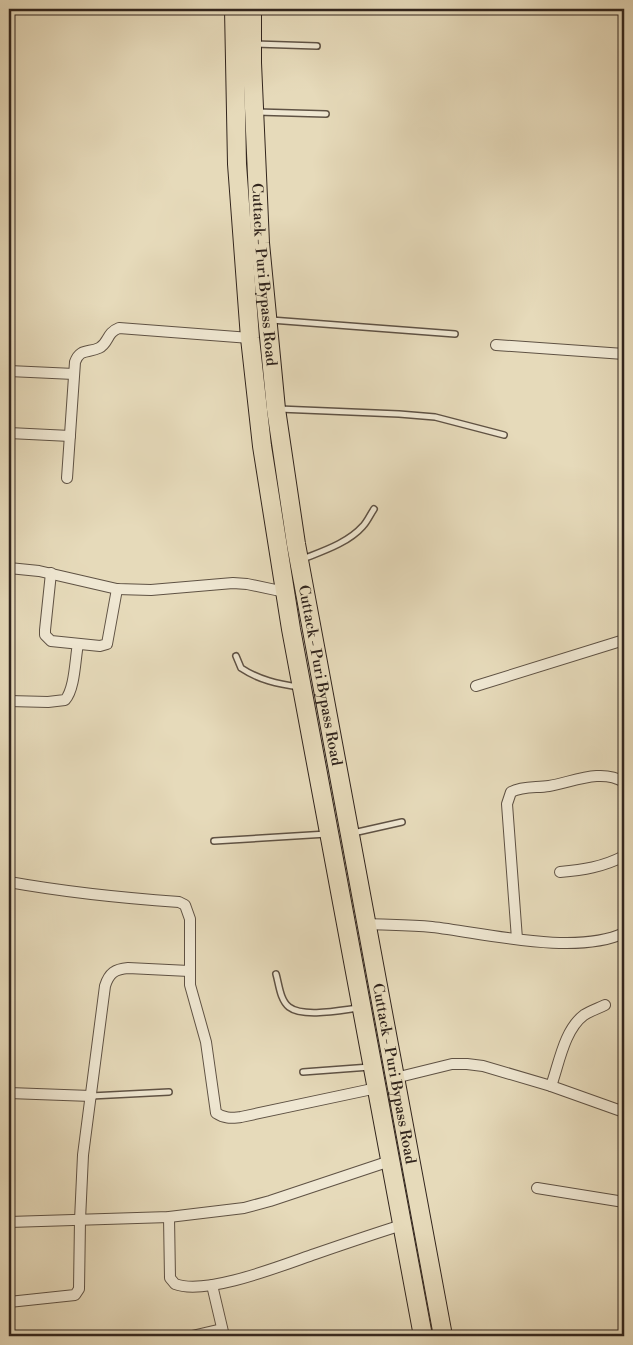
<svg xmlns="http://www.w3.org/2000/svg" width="633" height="1345" viewBox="0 0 633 1345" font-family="'Libre Bodoni',serif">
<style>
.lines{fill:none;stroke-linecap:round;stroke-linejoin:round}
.lane-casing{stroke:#5f5244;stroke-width:8}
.street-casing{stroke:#5f5244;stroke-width:12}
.highway-casing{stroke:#32251d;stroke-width:20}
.lane{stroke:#efe7d2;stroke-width:5}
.street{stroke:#efe7d2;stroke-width:10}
.highway{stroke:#e6daba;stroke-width:18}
.labels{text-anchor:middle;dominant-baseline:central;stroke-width:5;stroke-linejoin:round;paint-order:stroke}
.street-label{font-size:15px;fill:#32251d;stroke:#efe7d2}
</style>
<rect width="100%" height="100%" fill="#e6daba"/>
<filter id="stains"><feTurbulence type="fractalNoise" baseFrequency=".004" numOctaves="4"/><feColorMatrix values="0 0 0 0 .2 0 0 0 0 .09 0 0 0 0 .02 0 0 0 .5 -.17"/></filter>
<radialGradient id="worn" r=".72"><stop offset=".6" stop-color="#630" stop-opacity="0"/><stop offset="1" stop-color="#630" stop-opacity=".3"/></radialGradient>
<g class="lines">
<defs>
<g id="lane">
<path d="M 255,44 L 317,46"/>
<path d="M 257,112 L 326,114"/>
<path d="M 271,320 L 455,334"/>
<path d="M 279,409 L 399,414 L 435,417 L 504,435"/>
<path d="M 303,559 C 323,551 348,543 363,526 C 367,522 370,515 374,509"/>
<path d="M 236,656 L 241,668 C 259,680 278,684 299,687"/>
<path d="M 353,833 L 402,822"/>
<path d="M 214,841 L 327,834"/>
<path d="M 276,974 C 279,984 280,1000 289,1007 C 303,1018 342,1010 359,1008"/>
<path d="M 303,1072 L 370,1067"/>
<path d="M 91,1096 L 169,1092"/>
</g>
<g id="street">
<path d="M 496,345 L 624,354"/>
<path d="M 9,371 L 74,374"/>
<path d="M 9,433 L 70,436"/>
<path d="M 67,478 L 75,362 C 80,348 89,353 99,348 C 109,343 106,333 119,328 L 250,338"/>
<path d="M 9,568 L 39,571 L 117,589 L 151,590 L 233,583 L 247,584 L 285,592"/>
<path d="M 51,573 L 45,630 L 45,635 L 51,641 L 100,646 L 107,644 L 117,589"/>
<path d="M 476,686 L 624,640"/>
<path d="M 9,701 L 48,702 L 65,700 C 75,689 75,659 78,644"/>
<path d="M 560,872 C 583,870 603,867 624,856"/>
<path d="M 9,882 C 65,892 122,898 179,902 L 185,905 L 190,919 L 190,985 L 206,1042 L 216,1113 C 225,1119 231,1118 241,1117 L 377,1088"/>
<path d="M 368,924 C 389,925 411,925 432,927 C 485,933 575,956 624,933"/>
<path d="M 517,939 L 507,804 L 511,792 C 523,786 536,788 549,786 C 573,782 601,768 624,782"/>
<path d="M 395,1078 L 452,1064 L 467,1064 L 483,1066 L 551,1086 L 624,1112"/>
<path d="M 551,1086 C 559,1064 564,1030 584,1015 C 590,1011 599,1008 605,1005"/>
<path d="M 9,1093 L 91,1096"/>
<path d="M 537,1188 L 624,1202"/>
<path d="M 169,1217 L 170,1278 L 175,1284 C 206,1296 283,1265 315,1254 C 344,1244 373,1234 402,1225"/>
<path d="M 9,1222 L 169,1217 L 244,1208 L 270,1201 L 390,1161"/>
<path d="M 212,1285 L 224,1336"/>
<path d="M 9,1302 L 75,1295 L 79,1289 L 80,1220 L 83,1155 L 105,986 C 109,973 115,969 128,968 L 189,971"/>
<path d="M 192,1336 L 222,1329"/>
</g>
<g id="highway">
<path d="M 234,9 L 237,164 L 250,338 L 262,446 L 291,629 L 423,1336"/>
<path id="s1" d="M 252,9 L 252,63 L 260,243 L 276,409 L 296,544 L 443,1336"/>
</g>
</defs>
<!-- lane casing -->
<use href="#lane" class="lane-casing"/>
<!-- street casing -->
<use href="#street" class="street-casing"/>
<!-- highway casing -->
<use href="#highway" class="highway-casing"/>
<!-- lane -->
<use href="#lane" class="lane"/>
<!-- street -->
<use href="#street" class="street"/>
<!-- highway -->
<use href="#highway" class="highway"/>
</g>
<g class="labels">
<!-- street labels -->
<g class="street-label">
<text stroke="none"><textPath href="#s1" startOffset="266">Cuttack - Puri Bypass Road</textPath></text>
<text stroke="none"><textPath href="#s1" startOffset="671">Cuttack - Puri Bypass Road</textPath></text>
<text stroke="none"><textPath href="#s1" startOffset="1076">Cuttack - Puri Bypass Road</textPath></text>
</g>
</g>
<!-- margin -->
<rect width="633" height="1345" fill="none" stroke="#e6daba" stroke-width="30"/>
<rect x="10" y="10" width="613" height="1325" fill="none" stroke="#32251d" stroke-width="2.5"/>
<rect x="15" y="15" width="603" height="1315" fill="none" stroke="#32251d"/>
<rect width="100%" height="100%" filter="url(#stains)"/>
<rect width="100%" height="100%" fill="url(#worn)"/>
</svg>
